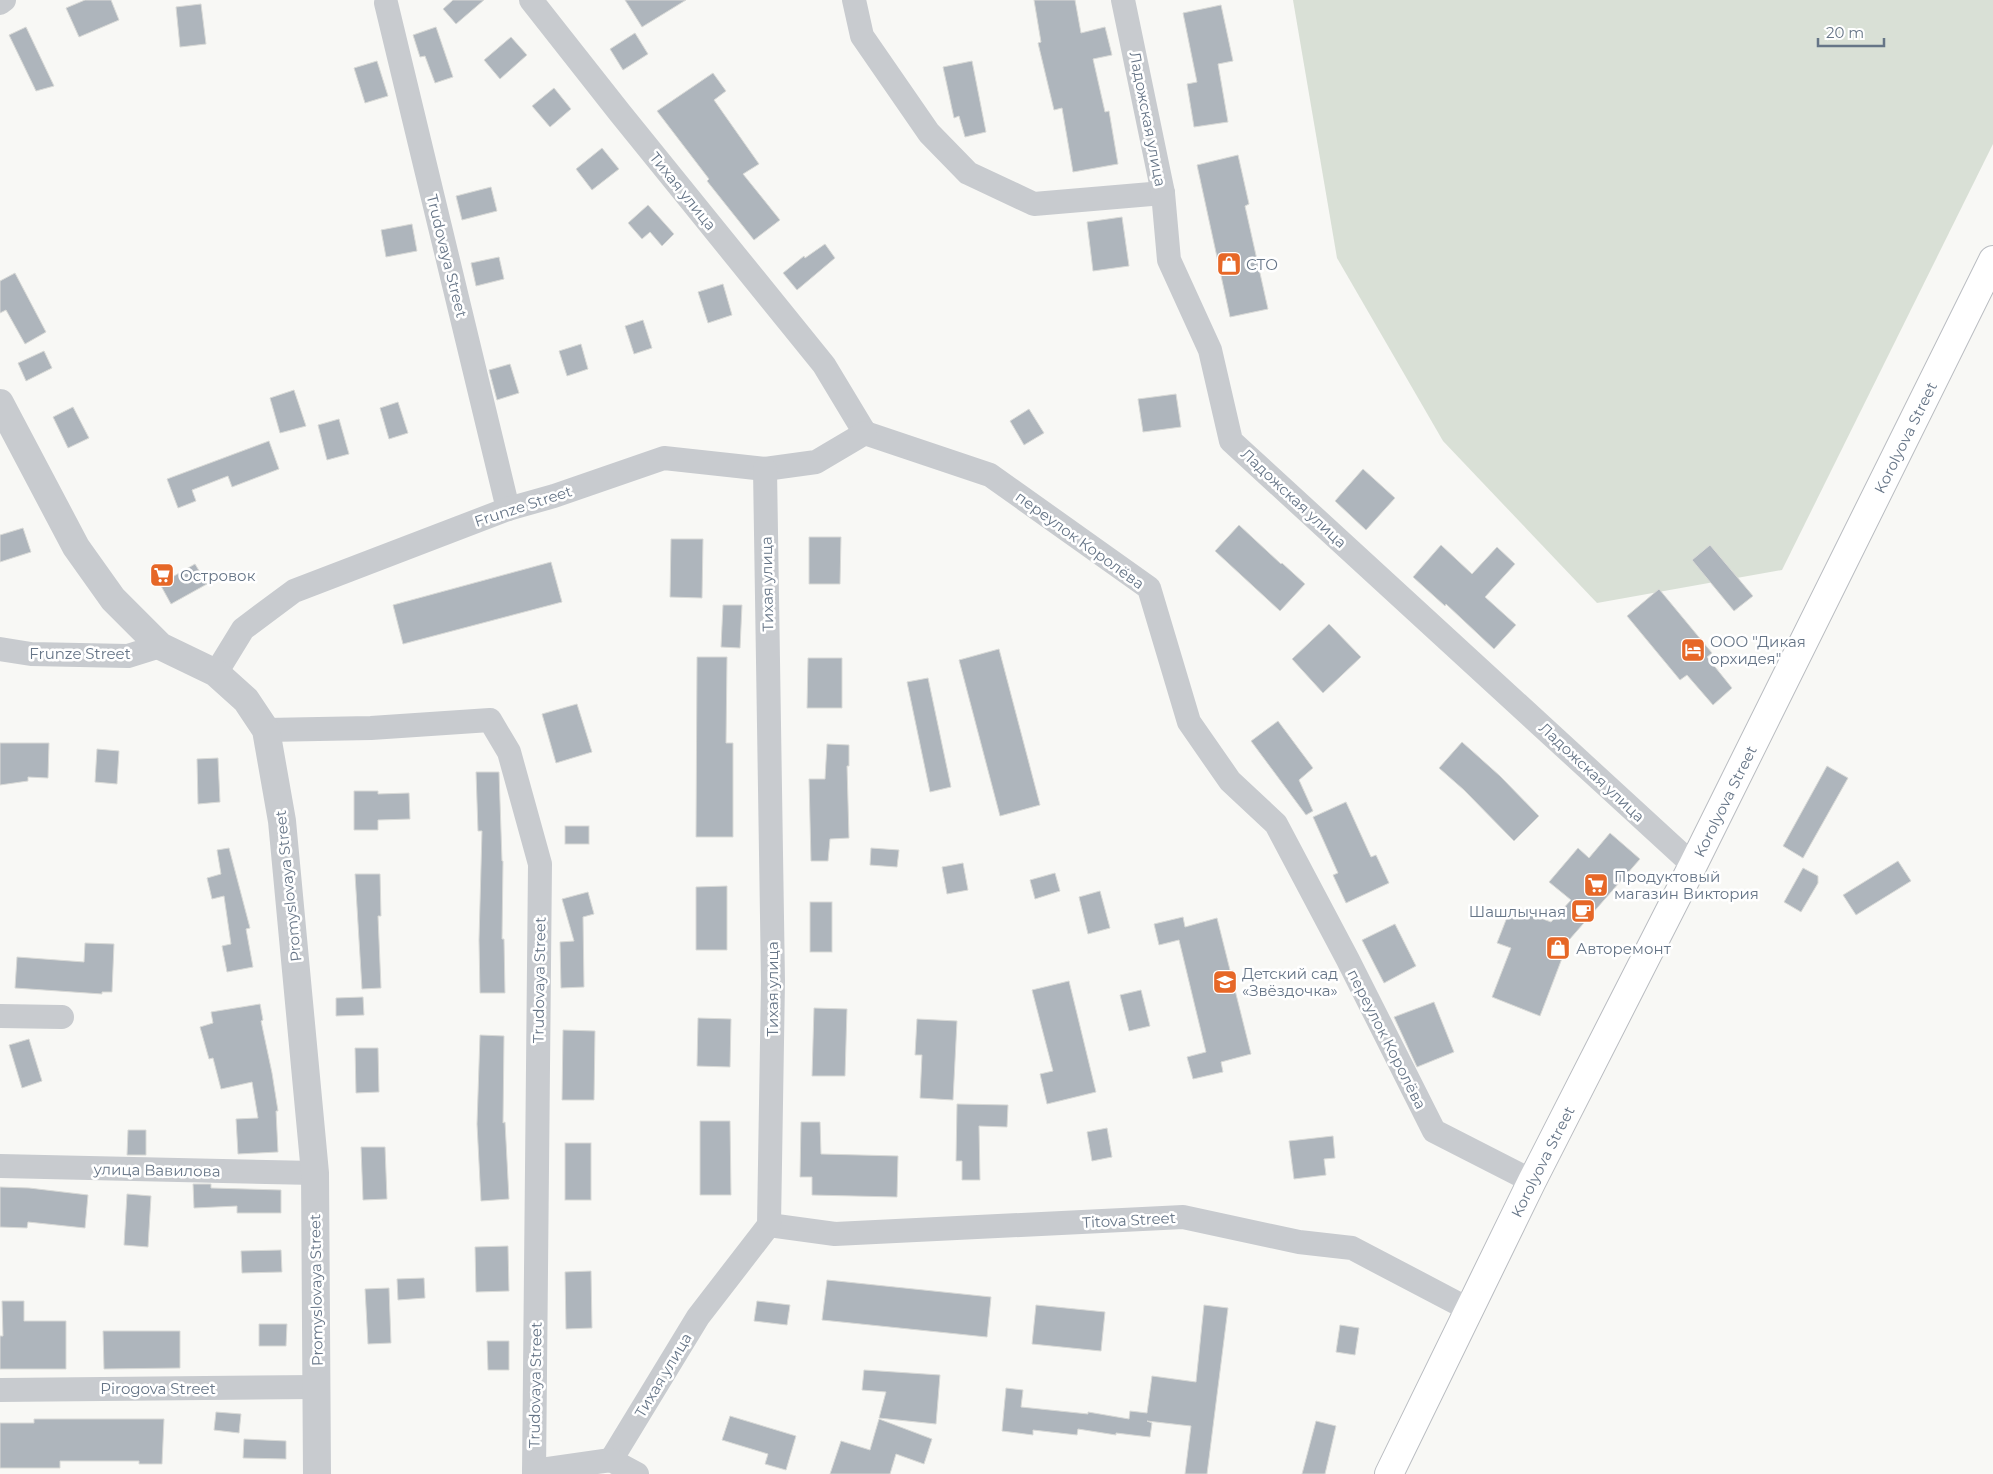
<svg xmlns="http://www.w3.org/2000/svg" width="1993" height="1474" viewBox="0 0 1993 1474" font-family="Montserrat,sans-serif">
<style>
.green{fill:#d9e0d6}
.building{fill:#aeb5bc;stroke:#d9dad7}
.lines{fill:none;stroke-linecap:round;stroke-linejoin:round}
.primary-casing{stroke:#b9bcc1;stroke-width:30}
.minor{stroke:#c8cbcf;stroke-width:24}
.tertiary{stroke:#c8cbcf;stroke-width:28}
.primary{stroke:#fff;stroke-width:28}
.labels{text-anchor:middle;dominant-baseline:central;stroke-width:5;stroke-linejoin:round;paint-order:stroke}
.street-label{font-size:15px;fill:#667587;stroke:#fff}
.poi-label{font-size:15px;fill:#667587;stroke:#fff;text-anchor:start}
</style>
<rect width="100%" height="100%" fill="#f8f8f5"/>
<!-- green -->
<path class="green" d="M 1293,0 L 1993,0 L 1993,144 L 1782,570 L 1597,603 L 1443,441 L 1337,258 Z"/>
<!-- building -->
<g class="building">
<path d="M 85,0 L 111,0 L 119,20 L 79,37 L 66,8 Z"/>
<path d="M 453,0 L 484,0 L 456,24 L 443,9 Z"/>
<path d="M 625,0 L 686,0 L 642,27 Z"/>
<path d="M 1034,0 L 1075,0 L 1081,33 L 1105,27 L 1112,55 L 1093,59 L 1105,112 L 1109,111 L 1118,164 L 1073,172 L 1062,108 L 1054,110 L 1038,43 L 1041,42 Z"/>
<path d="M 201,4 L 206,44 L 180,47 L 176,7 Z"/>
<path d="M 1221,5 L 1233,61 L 1218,64 L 1228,122 L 1194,127 L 1187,84 L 1197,82 L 1183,13 Z"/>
<path d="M 26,27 L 54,86 L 36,91 L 9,35 Z"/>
<path d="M 436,27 L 453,77 L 435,83 L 425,56 L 420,57 L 413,35 Z"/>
<path d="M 635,33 L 648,54 L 623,70 L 610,49 Z"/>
<path d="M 511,37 L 527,55 L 500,79 L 484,60 Z"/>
<path d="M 377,61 L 388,96 L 365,103 L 354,68 Z"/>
<path d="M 972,61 L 986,132 L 965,137 L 959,116 L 954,118 L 943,67 Z"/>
<path d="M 713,73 L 726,91 L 714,100 L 759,164 L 743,174 L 780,220 L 754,240 L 707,181 L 709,179 L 657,111 Z"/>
<path d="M 554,88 L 571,109 L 550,127 L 532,106 Z"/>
<path d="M 602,148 L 619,169 L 592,190 L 576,169 Z"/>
<path d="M 1238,155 L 1249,204 L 1245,206 L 1268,309 L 1230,317 L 1197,165 Z"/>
<path d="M 491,187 L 497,211 L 462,220 L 456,196 Z"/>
<path d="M 648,205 L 674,234 L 662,246 L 650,232 L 642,239 L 628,223 Z"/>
<path d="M 1122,217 L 1129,266 L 1093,271 L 1087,222 Z"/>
<path d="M 412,224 L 417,251 L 386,257 L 381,230 Z"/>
<path d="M 825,244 L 835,258 L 797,290 L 783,273 L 804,256 L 805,258 Z"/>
<path d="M 499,257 L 504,279 L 476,286 L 471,263 Z"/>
<path d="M 15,273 L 46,332 L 25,344 L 6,310 L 0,313 L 0,281 Z"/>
<path d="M 723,284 L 732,315 L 708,323 L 698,292 Z"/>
<path d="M 643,320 L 652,348 L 634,354 L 625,326 Z"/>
<path d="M 581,344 L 588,369 L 567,376 L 559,351 Z"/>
<path d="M 44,351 L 52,368 L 26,381 L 18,363 Z"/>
<path d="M 510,364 L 519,393 L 497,400 L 489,370 Z"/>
<path d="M 294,390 L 306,426 L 280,433 L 270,398 Z"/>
<path d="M 1176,394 L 1181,427 L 1143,432 L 1138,399 Z"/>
<path d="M 398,402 L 408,433 L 389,439 L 380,408 Z"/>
<path d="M 73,407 L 89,438 L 68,448 L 53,417 Z"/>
<path d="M 1029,409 L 1044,433 L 1024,445 L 1010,421 Z"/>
<path d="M 339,419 L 349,454 L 327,460 L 318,425 Z"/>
<path d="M 269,441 L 279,469 L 232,487 L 228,476 L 192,490 L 196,501 L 178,508 L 167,479 Z"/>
<path d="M 1363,469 L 1395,498 L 1366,530 L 1335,501 Z"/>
<path d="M 1239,525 L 1281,564 L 1282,563 L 1305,584 L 1280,611 L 1215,551 Z"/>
<path d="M 23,528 L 31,552 L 0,562 L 0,535 Z"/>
<path d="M 809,537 L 841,537 L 840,584 L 809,584 Z"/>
<path d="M 671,539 L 703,539 L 702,598 L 670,597 Z"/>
<path d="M 1441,545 L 1472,574 L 1497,547 L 1515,564 L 1485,597 L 1516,625 L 1494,649 L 1446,604 L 1445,606 L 1413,577 Z"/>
<path d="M 1710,545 L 1753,596 L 1734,611 L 1692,560 Z"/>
<path d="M 551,562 L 562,602 L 403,644 L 393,605 Z"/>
<path d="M 195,564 L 207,584 L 171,604 L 160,584 Z"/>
<path d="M 1659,589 L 1712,653 L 1707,657 L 1732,688 L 1713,705 L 1687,675 L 1680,680 L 1627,616 Z"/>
<path d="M 723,605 L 742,605 L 740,648 L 721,647 Z"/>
<path d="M 1329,624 L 1361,657 L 1323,693 L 1292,659 Z"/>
<path d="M 999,649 L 1040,805 L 1000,816 L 959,660 Z"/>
<path d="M 697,657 L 727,657 L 726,743 L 733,743 L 733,837 L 696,837 Z"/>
<path d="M 808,658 L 842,658 L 842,708 L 807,708 Z"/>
<path d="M 928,678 L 951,787 L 930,792 L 907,682 Z"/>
<path d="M 577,704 L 592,752 L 556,763 L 542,714 Z"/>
<path d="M 1278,721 L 1313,768 L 1299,780 L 1313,811 L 1306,815 L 1251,741 Z"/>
<path d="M 1462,742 L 1500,776 L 1539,816 L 1514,841 L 1464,790 L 1439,768 Z"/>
<path d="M 0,743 L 49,743 L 48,778 L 28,777 L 28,781 L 0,785 Z"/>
<path d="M 827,744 L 849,745 L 849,766 L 847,766 L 849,838 L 830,839 L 828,861 L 811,861 L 809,779 L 825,779 Z"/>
<path d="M 97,749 L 119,751 L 117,784 L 95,782 Z"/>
<path d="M 218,758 L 220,802 L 198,804 L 197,759 Z"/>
<path d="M 1827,766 L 1848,778 L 1803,858 L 1783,846 Z"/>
<path d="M 476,772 L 499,772 L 502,861 L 503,861 L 502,939 L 504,939 L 505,993 L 480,993 L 479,940 L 482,831 L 478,831 Z"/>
<path d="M 354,791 L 378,791 L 378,794 L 409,793 L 410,819 L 378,820 L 378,830 L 354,830 Z"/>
<path d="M 1346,802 L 1371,857 L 1376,855 L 1389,883 L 1346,903 L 1333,875 L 1338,873 L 1313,817 Z"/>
<rect x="565" y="826" width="24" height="18"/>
<path d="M 1610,833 L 1640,859 L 1569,940 L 1540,1016 L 1492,997 L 1511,948 L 1497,943 L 1511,907 L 1551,922 L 1571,900 L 1549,882 L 1578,848 L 1589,858 Z"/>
<path d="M 229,848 L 250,928 L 246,929 L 253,967 L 227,972 L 222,946 L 231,944 L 224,896 L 212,899 L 207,878 L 221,874 L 217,850 Z"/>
<path d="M 871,848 L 899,850 L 897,867 L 870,865 Z"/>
<path d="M 1898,861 L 1911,881 L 1856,915 L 1843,895 Z"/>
<path d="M 963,863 L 968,890 L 947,894 L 942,867 Z"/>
<path d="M 1803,868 L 1818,876 L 1818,883 L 1801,912 L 1784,902 Z"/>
<path d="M 1055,873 L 1060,891 L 1035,899 L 1030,880 Z"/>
<path d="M 355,874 L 380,874 L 381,916 L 378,916 L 381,988 L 362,989 Z"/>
<path d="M 727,886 L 727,950 L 696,950 L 696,887 Z"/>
<path d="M 1100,891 L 1110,928 L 1088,934 L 1079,897 Z"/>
<path d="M 588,892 L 594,914 L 583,917 L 584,987 L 561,988 L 560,942 L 574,941 L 562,899 Z"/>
<rect x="810" y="902" width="22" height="50"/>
<path d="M 1183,917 L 1185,927 L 1217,918 L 1251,1054 L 1221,1062 L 1223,1072 L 1193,1079 L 1187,1057 L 1206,1052 L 1179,940 L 1159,945 L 1154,924 Z"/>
<path d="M 1395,924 L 1416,966 L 1384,983 L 1362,940 Z"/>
<path d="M 85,943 L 114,944 L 112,992 L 102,992 L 102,994 L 15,988 L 17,957 L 84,962 Z"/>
<path d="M 1069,981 L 1096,1092 L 1047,1104 L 1040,1074 L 1053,1071 L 1032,990 Z"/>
<path d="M 1141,990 L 1150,1026 L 1129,1031 L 1120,995 Z"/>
<path d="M 363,997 L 364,1015 L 336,1016 L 336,998 Z"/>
<path d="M 1434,1002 L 1454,1052 L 1417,1067 L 1394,1017 Z"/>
<path d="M 260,1004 L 263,1020 L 261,1021 L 272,1073 L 278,1111 L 276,1111 L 278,1152 L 238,1154 L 236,1119 L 258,1118 L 252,1082 L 221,1089 L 213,1058 L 209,1059 L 200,1027 L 213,1023 L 211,1012 Z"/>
<path d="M 814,1008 L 847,1009 L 845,1076 L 812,1076 Z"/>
<path d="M 698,1018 L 731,1019 L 730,1067 L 697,1066 Z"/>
<path d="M 917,1019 L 957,1021 L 953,1100 L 920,1098 L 922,1055 L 915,1055 Z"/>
<path d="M 563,1030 L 595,1031 L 594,1100 L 562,1100 Z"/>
<path d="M 480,1035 L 504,1036 L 503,1123 L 505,1122 L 509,1199 L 481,1201 L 477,1124 Z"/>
<path d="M 29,1039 L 42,1081 L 22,1088 L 9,1045 Z"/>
<path d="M 355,1048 L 378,1048 L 379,1092 L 356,1093 Z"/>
<path d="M 957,1104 L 1008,1105 L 1007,1127 L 979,1126 L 980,1180 L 962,1180 L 962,1161 L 956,1161 Z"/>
<path d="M 700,1121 L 730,1121 L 731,1195 L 700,1195 Z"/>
<path d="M 801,1122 L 820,1122 L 821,1154 L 898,1156 L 897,1197 L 812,1195 L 812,1177 L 800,1177 Z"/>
<path d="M 1107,1128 L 1112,1157 L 1092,1161 L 1087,1132 Z"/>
<path d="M 128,1130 L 146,1130 L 146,1155 L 127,1155 Z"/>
<path d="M 1333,1136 L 1335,1158 L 1324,1159 L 1326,1175 L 1294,1179 L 1289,1141 Z"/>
<rect x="565" y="1143" width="26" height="57"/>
<path d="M 361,1147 L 385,1147 L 387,1199 L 363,1200 Z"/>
<path d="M 193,1184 L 211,1184 L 211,1188 L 281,1190 L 281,1213 L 237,1213 L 237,1206 L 194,1208 Z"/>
<path d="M 0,1187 L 29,1188 L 88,1195 L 85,1228 L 28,1222 L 27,1228 L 0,1227 Z"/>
<path d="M 127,1194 L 151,1196 L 148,1247 L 124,1245 Z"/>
<path d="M 508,1246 L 509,1291 L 476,1292 L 475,1247 Z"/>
<path d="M 281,1250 L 282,1272 L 242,1273 L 241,1251 Z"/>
<path d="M 591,1271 L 592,1328 L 566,1329 L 565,1272 Z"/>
<path d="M 424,1278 L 425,1298 L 398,1300 L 397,1279 Z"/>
<path d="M 827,1280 L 991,1297 L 987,1337 L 822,1320 Z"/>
<path d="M 389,1288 L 391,1343 L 368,1344 L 365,1289 Z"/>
<path d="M 2,1301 L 24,1301 L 24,1321 L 66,1321 L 66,1369 L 0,1369 L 0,1336 L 3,1336 Z"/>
<path d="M 757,1301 L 790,1305 L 787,1325 L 754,1321 Z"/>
<path d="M 1036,1305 L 1105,1312 L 1101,1351 L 1032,1344 Z"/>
<path d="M 1204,1305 L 1228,1308 L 1207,1474 L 1185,1474 L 1191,1426 L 1147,1421 L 1152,1423 L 1150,1437 L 1116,1433 L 1116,1435 L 1078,1429 L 1077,1435 L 1033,1430 L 1033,1435 L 1002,1431 L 1006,1388 L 1023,1390 L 1021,1407 L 1088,1414 L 1088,1412 L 1129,1419 L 1130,1411 L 1147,1413 L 1152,1376 L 1196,1382 Z"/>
<path d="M 259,1324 L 287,1324 L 286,1346 L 259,1346 Z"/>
<path d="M 1340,1325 L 1359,1328 L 1355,1355 L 1336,1352 Z"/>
<path d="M 103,1331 L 180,1331 L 180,1368 L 104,1369 Z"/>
<path d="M 487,1341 L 509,1341 L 509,1370 L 488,1370 Z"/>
<path d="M 864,1370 L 940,1375 L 936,1424 L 879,1418 L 886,1392 L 862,1390 Z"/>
<path d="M 216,1412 L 241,1414 L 239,1433 L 214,1430 Z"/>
<path d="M 730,1416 L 796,1436 L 786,1470 L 765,1464 L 768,1454 L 722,1440 Z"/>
<path d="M 34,1419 L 164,1419 L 162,1464 L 139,1464 L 139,1461 L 60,1461 L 60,1468 L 0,1468 L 0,1423 L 34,1423 Z"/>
<path d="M 879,1419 L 932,1439 L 924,1464 L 896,1454 L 890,1474 L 830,1474 L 841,1441 L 870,1450 Z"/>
<path d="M 1316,1421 L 1336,1426 L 1325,1474 L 1302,1474 Z"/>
<path d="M 244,1439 L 286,1441 L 286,1459 L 243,1458 Z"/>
</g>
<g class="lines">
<defs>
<g id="primary">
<path id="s1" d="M 1389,1474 L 1532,1181 L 1693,865 L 1993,260"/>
</g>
</defs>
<!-- primary casing -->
<use href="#primary" class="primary-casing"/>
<!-- minor -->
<g class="minor">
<path d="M 531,0 L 620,113 L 824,365 L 865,433"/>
<path d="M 854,0 L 862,36 L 929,133 L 968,173 L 1034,204 L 1163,193"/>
<path d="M 1123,0 L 1163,193 L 1169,260 L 1210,350 L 1231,441 L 1693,865"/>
<path d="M 0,3 L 4,0"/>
<path d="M 386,3 L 508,509"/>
<path d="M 865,433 L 990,475 L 1149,588 L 1189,722 L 1230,781 L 1276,824 L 1348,960 L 1434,1131 L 1532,1181"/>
<path d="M 0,649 L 31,654 L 128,656 L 160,646"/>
<path d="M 216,673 L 243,629 L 294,591 L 508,509 L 554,496 L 664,458 L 765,469 L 816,462 L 865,433"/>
<path d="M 266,730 L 371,728 L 490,720 L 509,752 L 540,864 L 534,1474"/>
<path d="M 0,1016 L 62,1017"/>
<path d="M 0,1166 L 315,1173"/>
<path d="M 769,1225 L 835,1234 L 1183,1217 L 1299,1242 L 1352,1248 L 1470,1310"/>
<path d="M 0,1390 L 317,1387"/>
<path d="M 611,1460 L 698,1317 L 769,1225 L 773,981 L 765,469"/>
<path d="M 534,1471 L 611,1460 L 637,1474"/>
</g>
<!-- tertiary -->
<path class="tertiary" d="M 0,403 L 76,547 L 113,599 L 160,646 L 216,673 L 246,700 L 266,730 L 282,821 L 315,1173 L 317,1474"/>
<!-- primary -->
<use href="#primary" class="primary"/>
</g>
<!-- icons -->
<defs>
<symbol id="shop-square" viewBox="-11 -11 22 22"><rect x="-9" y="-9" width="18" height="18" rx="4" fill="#e66727" stroke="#fff"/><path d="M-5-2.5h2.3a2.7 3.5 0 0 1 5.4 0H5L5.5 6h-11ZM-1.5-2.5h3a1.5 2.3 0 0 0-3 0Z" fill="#fff"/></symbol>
<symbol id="supermarket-square" viewBox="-11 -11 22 22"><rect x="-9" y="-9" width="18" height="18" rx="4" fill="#e66727" stroke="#fff"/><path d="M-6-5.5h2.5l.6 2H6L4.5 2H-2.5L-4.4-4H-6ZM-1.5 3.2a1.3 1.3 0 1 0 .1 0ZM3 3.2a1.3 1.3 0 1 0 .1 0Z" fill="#fff"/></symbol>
<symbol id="hotel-square" viewBox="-11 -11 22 22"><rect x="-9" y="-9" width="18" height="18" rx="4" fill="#e66727" stroke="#fff"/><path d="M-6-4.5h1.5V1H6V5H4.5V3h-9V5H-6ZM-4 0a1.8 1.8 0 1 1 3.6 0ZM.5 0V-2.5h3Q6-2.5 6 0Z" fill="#fff"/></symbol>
<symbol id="cafe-square" viewBox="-11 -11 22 22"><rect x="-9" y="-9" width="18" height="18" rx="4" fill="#e66727" stroke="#fff"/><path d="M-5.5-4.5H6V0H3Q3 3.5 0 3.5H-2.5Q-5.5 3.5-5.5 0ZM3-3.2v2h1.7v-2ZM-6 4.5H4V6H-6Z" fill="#fff"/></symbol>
<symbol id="school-square" viewBox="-11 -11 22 22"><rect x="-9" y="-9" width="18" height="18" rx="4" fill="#e66727" stroke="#fff"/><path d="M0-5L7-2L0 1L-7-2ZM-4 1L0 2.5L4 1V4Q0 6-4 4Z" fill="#fff"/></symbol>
</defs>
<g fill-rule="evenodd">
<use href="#shop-square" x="1215" y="250" width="28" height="28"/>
<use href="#supermarket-square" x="148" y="561" width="28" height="28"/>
<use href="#hotel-square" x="1679" y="636" width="28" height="28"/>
<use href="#supermarket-square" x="1582" y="871" width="28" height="28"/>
<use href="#cafe-square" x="1569" y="897" width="28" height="28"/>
<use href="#shop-square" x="1544" y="934" width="28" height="28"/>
<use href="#school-square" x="1211" y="968" width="28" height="28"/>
</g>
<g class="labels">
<!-- street labels -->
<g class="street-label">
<text transform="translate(1148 119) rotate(79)">Ладожская улица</text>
<text transform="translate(683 191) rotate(51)">Тихая улица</text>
<text transform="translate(447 256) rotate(76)">Trudovaya Street</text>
<text stroke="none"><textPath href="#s1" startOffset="1158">Korolyova Street</textPath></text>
<text transform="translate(1294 498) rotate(43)">Ладожская улица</text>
<text transform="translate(523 506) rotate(-18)">Frunze Street</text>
<text transform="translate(1080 540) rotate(36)">переулок Королёва</text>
<text transform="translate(767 584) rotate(-91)">Тихая улица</text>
<text x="80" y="653">Frunze Street</text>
<text transform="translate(1592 772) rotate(43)">Ладожская улица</text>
<text stroke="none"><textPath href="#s1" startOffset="752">Korolyova Street</textPath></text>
<text transform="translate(288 886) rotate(-96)">Promyslovaya Street</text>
<text transform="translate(539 980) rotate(-89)">Trudovaya Street</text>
<text transform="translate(772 989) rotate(-90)">Тихая улица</text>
<text transform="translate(1387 1039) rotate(63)">переулок Королёва</text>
<text stroke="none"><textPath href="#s1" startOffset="348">Korolyova Street</textPath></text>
<text transform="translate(157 1170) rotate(1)">улица Вавилова</text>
<text transform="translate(1129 1220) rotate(-3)">Titova Street</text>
<text transform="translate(316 1290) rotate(-91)">Promyslovaya Street</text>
<text transform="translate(663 1375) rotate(-59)">Тихая улица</text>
<text transform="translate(535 1385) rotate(-89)">Trudovaya Street</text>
<text x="158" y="1388">Pirogova Street</text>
</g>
<!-- poi labels -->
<g class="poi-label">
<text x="1246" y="264">СТО</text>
<text x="180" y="575">Островок</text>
<text x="1710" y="641">ООО "Дикая<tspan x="1710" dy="17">орхидея"</tspan></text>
<text x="1614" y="876">Продуктовый<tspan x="1614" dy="17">магазин Виктория</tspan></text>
<text x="1566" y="911" text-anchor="end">Шашлычная</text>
<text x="1576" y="948">Авторемонт</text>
<text x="1242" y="973">Детский сад<tspan x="1242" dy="17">«Звёздочка»</tspan></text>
</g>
</g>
<!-- scale -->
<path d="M1818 38v8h66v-8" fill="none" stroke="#667587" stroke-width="2.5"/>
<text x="1826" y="38" font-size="15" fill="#667587" stroke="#ffffff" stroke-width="4" paint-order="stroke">20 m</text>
</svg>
